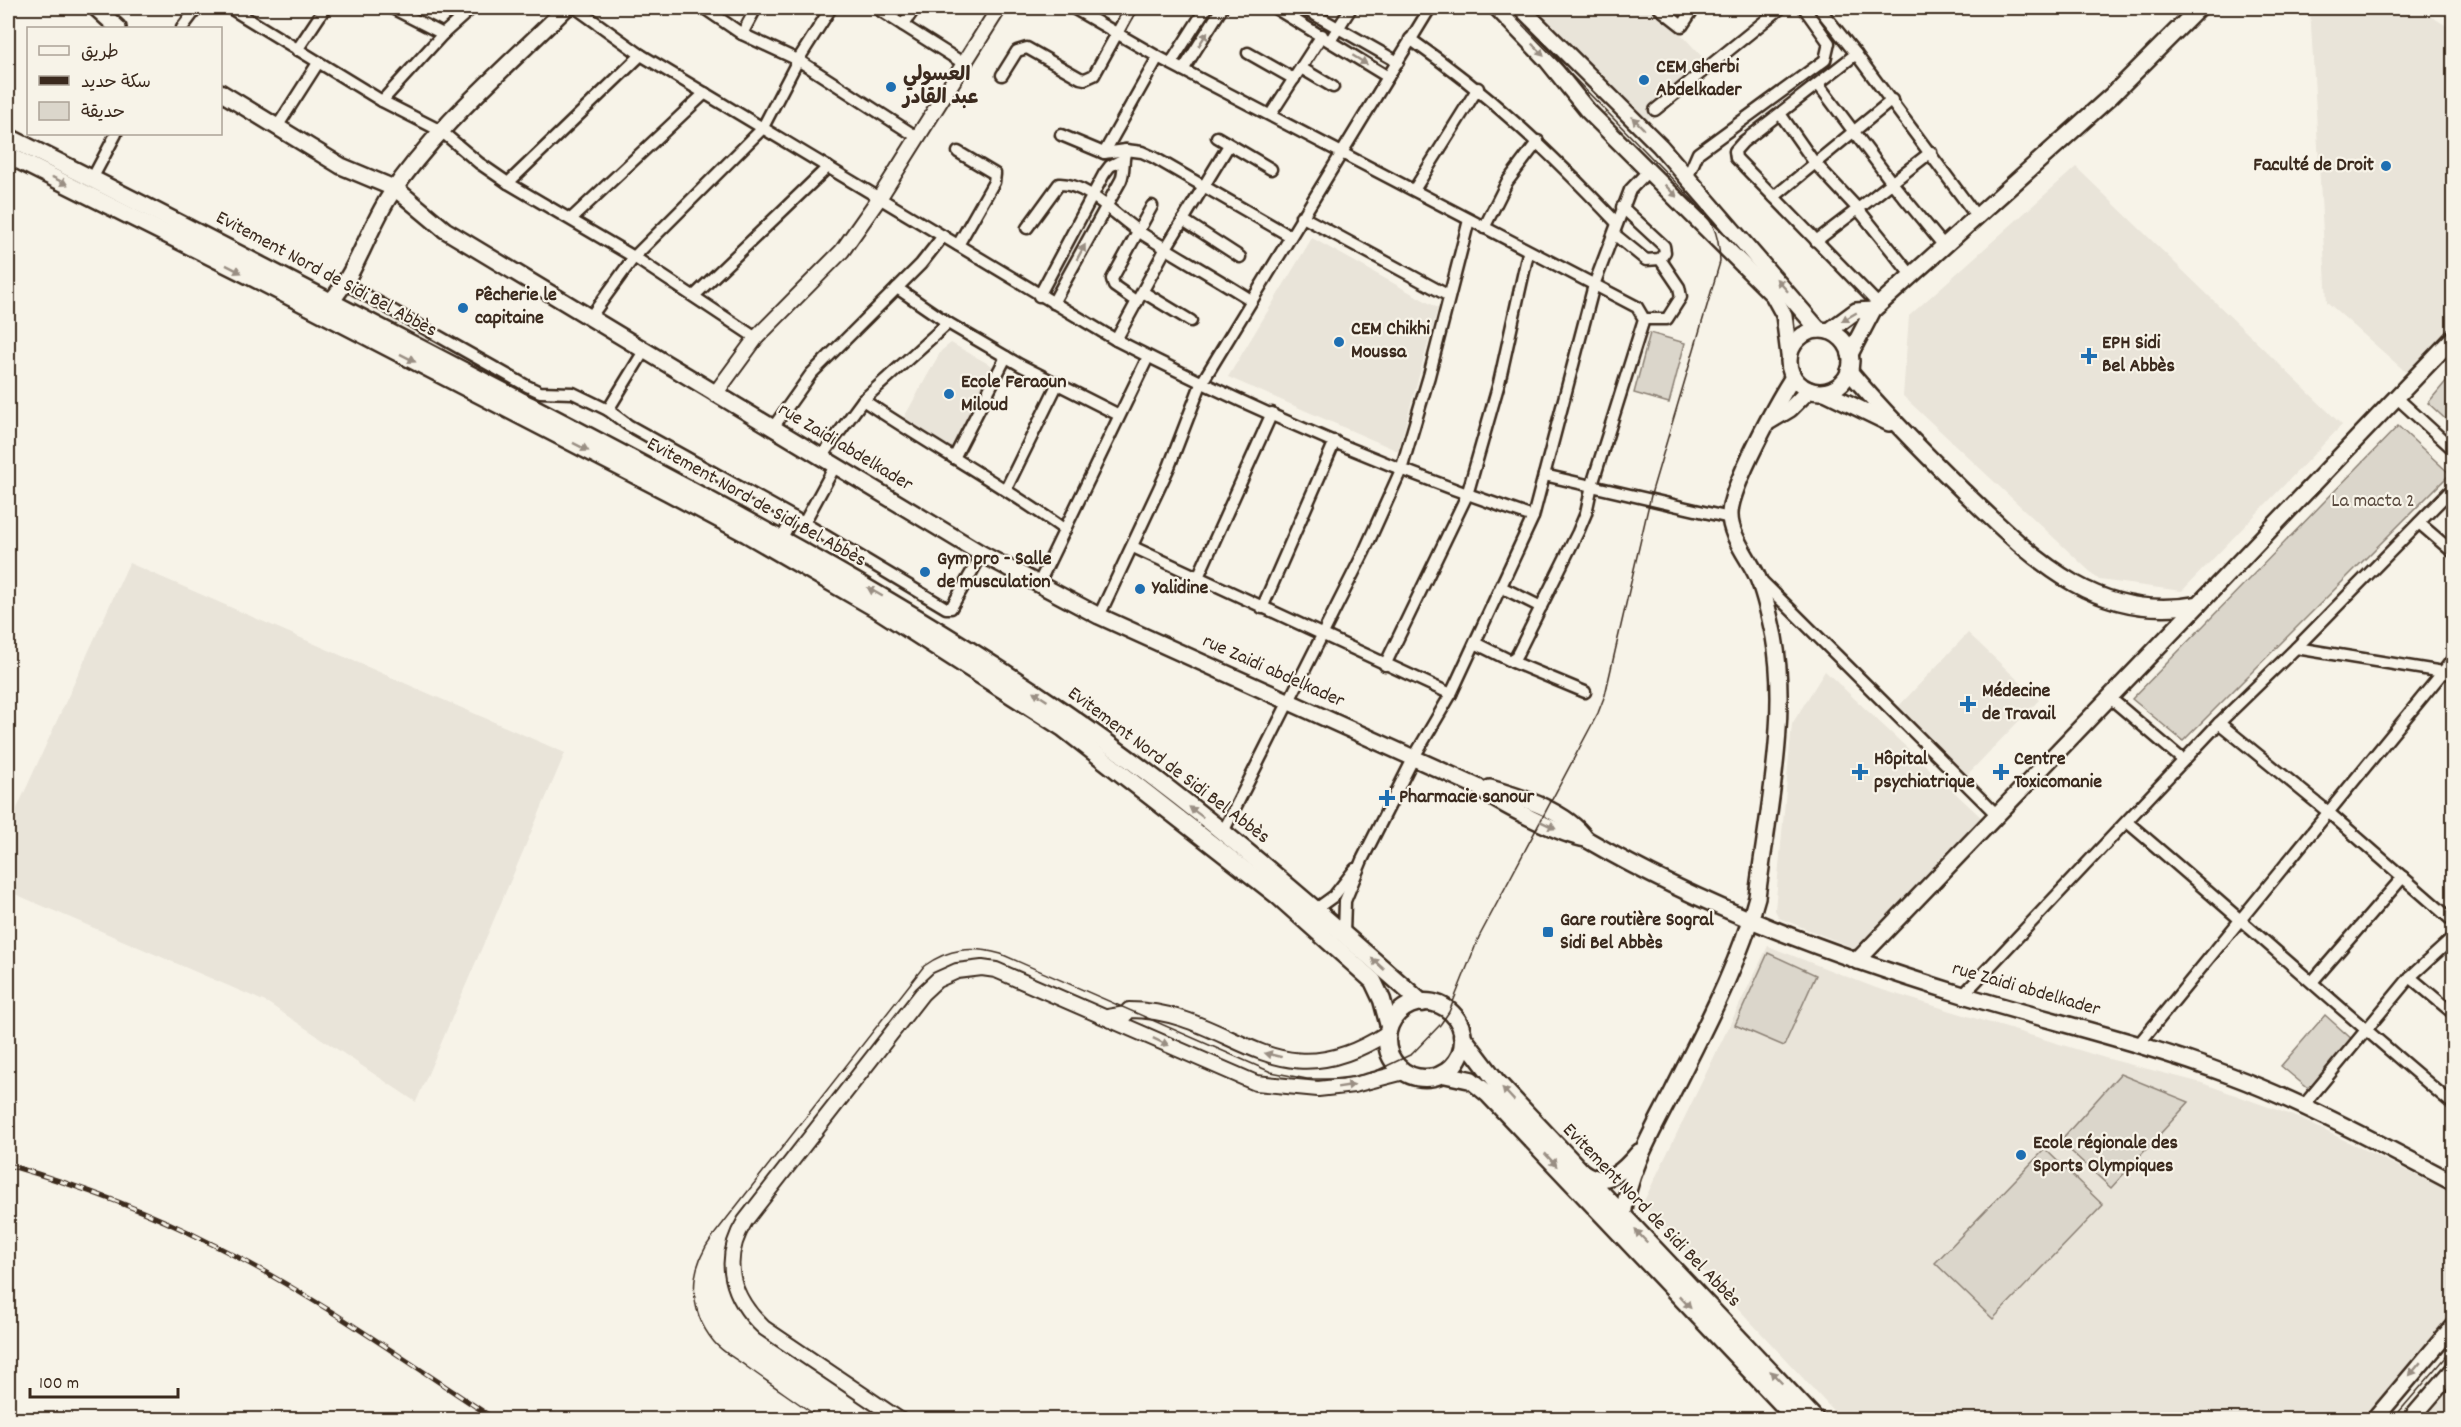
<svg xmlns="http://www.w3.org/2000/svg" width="2461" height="1427" viewBox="0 0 2461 1427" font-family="Dekko,'Playpen Sans Arabic',sans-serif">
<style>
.built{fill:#e9e4d9}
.green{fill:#dbd6cb;stroke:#8b8074;stroke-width:1.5}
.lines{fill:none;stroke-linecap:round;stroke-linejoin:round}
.minor-casing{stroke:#3b2a1e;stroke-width:15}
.tertiary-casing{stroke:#3b2a1e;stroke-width:18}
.secondary-casing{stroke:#3b2a1e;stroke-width:20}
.trunk-casing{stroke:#3b2a1e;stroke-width:21}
.minor{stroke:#f7f3e8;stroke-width:10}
.tertiary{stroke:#f7f3e8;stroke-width:14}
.secondary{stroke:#f7f3e8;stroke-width:15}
.trunk{stroke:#f7f3e8;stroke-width:16}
.tram{stroke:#3b2a1e;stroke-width:1.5}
.rail-casing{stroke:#3b2a1e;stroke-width:5}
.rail{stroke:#f7f3e8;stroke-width:3;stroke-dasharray:9;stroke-linecap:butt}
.oneway{fill:#998e83}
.poi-dot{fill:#1f6fb2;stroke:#f7f3e8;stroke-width:2}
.labels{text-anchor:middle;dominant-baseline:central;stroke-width:4.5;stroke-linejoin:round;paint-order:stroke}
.poi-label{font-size:20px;font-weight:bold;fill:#3b2a1e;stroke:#f7f3e8;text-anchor:start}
.street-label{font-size:20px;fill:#3b2a1e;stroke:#f7f3e8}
.park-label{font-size:20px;fill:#5b4c41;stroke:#f7f3e8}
</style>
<rect width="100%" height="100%" fill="#f7f3e8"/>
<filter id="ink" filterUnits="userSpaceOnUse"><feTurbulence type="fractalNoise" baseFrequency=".0167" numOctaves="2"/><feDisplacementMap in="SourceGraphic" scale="12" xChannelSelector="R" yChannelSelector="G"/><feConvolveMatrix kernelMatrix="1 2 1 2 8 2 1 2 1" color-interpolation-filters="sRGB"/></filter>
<g filter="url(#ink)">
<!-- built -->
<g class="built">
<path d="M 1528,8 L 1657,8 L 1706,61 L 1643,124 Z"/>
<path d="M 2310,8 L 2418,8 L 2453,30 L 2453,334 L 2416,373 L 2408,374 L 2327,302 Z"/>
<path d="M 2076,167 L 2342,425 L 2182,591 L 2099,580 L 1903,396 L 1909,316 Z"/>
<path d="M 1312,238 L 1438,308 L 1398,451 L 1228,377 Z"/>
<path d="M 951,343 L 994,367 L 954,451 L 902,421 L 941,351 Z"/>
<path d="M 129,563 L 565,753 L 416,1102 L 268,1003 L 8,891 L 8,828 Z"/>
<path d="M 1968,633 L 2039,700 L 1967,775 L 1897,708 Z"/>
<path d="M 1825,671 L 1983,819 L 1859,950 L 1779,918 L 1775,910 L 1792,724 Z"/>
<path d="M 1768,946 L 1876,988 L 2105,1058 L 2202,1083 L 2299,1118 L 2453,1193 L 2453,1314 L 2361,1419 L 1841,1419 L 1642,1205 Z"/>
<path d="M 2453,1385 L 2453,1419 L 2425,1419 L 2445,1395 Z"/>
</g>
<!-- green -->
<g class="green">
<path d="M 1650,333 L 1685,343 L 1669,403 L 1634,393 Z"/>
<path d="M 2453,373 L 2454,426 L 2453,426 L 2428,403 Z"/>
<path d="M 2398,426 L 2450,474 L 2183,741 L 2132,699 Z"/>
<path d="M 1768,953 L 1816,975 L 1784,1046 L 1735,1025 Z"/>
<path d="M 2325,1015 L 2354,1041 L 2311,1091 L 2281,1066 Z"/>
<path d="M 2120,1074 L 2189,1102 L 2111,1188 L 2060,1141 Z"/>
<path d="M 2045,1149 L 2103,1205 L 1993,1319 L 1935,1263 Z"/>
</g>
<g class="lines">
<defs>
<g id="minor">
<path d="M 230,8 L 382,101 L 441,131 L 479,163 L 508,183 L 634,257 L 756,338"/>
<path d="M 392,8 L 443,34"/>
<path d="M 576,8 L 641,55 L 1116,340 C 1250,409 1390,469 1533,517"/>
<path d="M 704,8 L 742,34 L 798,60 L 917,137"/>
<path d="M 876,8 L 963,63"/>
<path d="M 1073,8 L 1158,57 L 1637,307 L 1644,319 L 1592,485 L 1586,513 L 1578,532 L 1518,653 L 1513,662 L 1475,643"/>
<path d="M 1275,8 L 1388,77"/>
<path d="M 1303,8 L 1398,62"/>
<path d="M 1659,8 L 1682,26 L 1694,8"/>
<path d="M 1819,8 L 1856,54"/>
<path d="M 903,25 L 915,8"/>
<path d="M 182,28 L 197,8"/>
<path d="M 742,34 L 756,8"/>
<path d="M 1410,39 C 1489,94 1551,153 1617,223"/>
<path d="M 1330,41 L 1351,8"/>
<path d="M 297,50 L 325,8"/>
<path d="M 1248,53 L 1294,79"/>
<path d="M 1171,63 L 1206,8"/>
<path d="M 1301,68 L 1333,87"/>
<path d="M 1183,70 L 1222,8"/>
<path d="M 1002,75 L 1017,51 L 1027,48 L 1080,78 L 1085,79 L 1094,75 L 1131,8"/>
<path d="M 1818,84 L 1893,184 L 1944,246"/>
<path d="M 382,101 L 443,34 L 472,8"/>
<path d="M 1655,110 L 1781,8"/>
<path d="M 1271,114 L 1322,35"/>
<path d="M 1781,115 L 1814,162 L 1858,209 L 1931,152"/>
<path d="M 277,127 L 318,63"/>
<path d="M 1061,135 L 1104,153 L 1126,150"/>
<path d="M 1217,137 L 1271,169"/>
<path d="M 958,152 L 995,174 L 994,182 L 958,245"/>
<path d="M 1104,153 L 1158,57"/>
<path d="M 1688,176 L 1698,153 L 1825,60 L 1829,43 L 1804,8"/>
<path d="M 92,179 L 116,134"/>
<path d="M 508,183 L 641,55"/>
<path d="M 1414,190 L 1478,88"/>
<path d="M 1774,197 L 1892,100"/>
<path d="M 1301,216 L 1449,296"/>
<path d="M 571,219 L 705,93"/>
<path d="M 1183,220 L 1240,257"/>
<path d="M 1027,228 L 1059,184 C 1088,183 1117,218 1141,233 C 1177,256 1215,277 1251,300"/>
<path d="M 1484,228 L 1507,182 L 1538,141"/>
<path d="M 1614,234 L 1646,260 L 1660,259 L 1665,252 L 1664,246 L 1622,207"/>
<path d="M 1816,241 L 1858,209 L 1912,276"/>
<path d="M 344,283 L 527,386 L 540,392 L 573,393 L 608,410"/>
<path d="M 897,288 L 948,323 L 1020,365 L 1119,415"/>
<path d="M 1143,292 L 1191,321"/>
<path d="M 694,296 L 828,167"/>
<path d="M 1039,296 L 1104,174 L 1110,166 L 1122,160"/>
<path d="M 1137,302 L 1114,286 L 1112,279 L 1152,206"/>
<path d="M 1053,303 L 1121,180 C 1125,170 1122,161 1126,150 L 1142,152 L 1153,157 L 1290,236"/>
<path d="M 1879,305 L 1736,158 L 1735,151 L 1743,142 L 1856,54 L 1977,217"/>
<path d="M 589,319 L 634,257 L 762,129 L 798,60 L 831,8"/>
<path d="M 1644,319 L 1667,319 L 1681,297 L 1679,287 L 1660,259"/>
<path d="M 1116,340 L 1166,248 L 1229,145"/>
<path d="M 644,351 L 608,410 L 628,425 L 804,523 L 946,608 L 951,608 L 982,554"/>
<path d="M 2396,397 L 2454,450"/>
<path d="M 863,400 C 929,445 1000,483 1065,530"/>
<path d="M 772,429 L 811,374 L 921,264 L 943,236"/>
<path d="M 821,457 L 863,400 L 948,323"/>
<path d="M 954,458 L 1006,357"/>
<path d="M 1544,475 L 1730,518"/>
<path d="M 1006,489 L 1057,385"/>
<path d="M 804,523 L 835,466"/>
<path d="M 2419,523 L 2454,553"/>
<path d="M 782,538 L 793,517"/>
<path d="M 1133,547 L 1451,694"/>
<path d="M 1198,577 L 1272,413"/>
<path d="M 1761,580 L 1996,814"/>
<path d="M 1038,585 L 1148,357"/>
<path d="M 1501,587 L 1541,607"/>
<path d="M 1262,608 L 1335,441"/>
<path d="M 1099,616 L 1169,467 L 1201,384 L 1430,8"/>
<path d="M 2296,648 L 2454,487"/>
<path d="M 2454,657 L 2443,672 L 2454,675"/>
<path d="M 1513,662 L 1585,692"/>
<path d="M 1385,665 L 1467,495 L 1499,383 L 1528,253"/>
<path d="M 2109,697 L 2183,760"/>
<path d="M 2219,723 L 2296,648 L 2443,672"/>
<path d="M 2127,822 C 2237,915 2343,1012 2454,1105"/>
<path d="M 1223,832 L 1364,552 L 1401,470 L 1429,376 L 1469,220"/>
<path d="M 1316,909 L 1334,896 L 1355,869"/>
<path d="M 1344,934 L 1345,901 L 1362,860 L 1414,757 L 1451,694 L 1533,517 L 1594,285 L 1630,190 L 1649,170"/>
<path d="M 2410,977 L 2454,1014"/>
<path d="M 2312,982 L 2403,877"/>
<path d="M 1963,995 L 2219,723 L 2327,811 L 2454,922"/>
<path d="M 2138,1045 L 2443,672"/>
<path d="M 2304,1105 L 2410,977 L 2454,937"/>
</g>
<g id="tertiary">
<path d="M 715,394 L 756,338 L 842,251 L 880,197 L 999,8"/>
<path d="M 1108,1017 L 1126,1014 L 1129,1010 C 1233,1010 1273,1107 1387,1033"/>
<path d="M 900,1420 L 764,1328 C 732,1298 720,1261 745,1221 L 922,994 L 937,980 L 957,971 L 982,968 L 996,970 L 1256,1083 L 1318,1089 L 1354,1085 L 1404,1072"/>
</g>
<g id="secondary">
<path d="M 96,8 L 118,28"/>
<path d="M 1497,8 L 1547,60 L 1588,111 L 1773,295 L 1784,315 L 1789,355"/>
<path d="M 1521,8 L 1660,146 L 1819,330"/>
<path d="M 220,92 L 341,166 L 396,189 L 445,230 L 982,554 L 1099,616 L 1478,787 C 1496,803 1563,836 1586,839 C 1704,908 1833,955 1963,995 C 2052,1022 2142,1042 2229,1075 C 2307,1104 2380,1144 2454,1183"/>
<path d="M 332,300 C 357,271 368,230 389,197 C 437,125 506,68 566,8"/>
<circle cx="1820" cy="361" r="31"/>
<path d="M 1829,331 L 1856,311 L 1873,310"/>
<path d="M 1850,354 L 1873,310 L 2111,96 L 2199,8"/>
<path d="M 1849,371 C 1885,414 1923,452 1963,491 C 2032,557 2095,624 2199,604 L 2454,337"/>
<path d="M 1825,392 L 1889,423"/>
<path d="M 1770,421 L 1790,409 L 1809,390"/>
<path d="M 1490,788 C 1521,797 1567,811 1586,839"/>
<path d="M 1857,961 L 2199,604"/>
<path d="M 1583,1172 C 1607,1189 1624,1170 1639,1152"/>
<path d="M 1623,1216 C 1628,1173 1652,1132 1672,1093 C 1703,1031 1739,965 1757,897 C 1767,817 1789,716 1774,637 C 1770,618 1765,593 1757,576 C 1748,557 1729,535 1730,513 C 1731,486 1777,402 1793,377"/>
<path d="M 2374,1420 L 2454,1325"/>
<path d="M 2410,1420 L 2454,1369"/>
</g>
<g id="trunk">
<path d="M 8,137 C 180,222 350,312 521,401 C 707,498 892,594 1065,713 C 1191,800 1307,901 1422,1003"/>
<path d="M 8,155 L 250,276 L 668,492 L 747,534 L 877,609 L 1063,728 L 1278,896 L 1373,981 L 1382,1000 L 1389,1026"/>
<circle cx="1425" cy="1040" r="38"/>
<path d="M 1462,1036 L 1497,1082 L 1816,1420"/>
<path d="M 1443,1074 L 1471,1080 L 1488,1094 L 1797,1420"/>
</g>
</defs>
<!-- minor casing -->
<use href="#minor" class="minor-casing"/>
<!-- tertiary casing -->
<use href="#tertiary" class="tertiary-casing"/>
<!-- secondary casing -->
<use href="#secondary" class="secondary-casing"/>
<!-- trunk casing -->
<use href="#trunk" class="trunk-casing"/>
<!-- minor -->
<use href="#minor" class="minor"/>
<!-- tertiary -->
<use href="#tertiary" class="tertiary"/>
<!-- secondary -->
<use href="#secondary" class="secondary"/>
<!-- trunk -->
<use href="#trunk" class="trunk"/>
<!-- tram -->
<g class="tram">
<path d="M 2443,8 L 2454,14"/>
<path d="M 822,1420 C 797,1402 772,1385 747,1367 C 736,1359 722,1352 714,1342 C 687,1309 689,1268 713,1236 L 924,966 C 949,948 972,946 1001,954 L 1271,1072 L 1307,1079 L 1342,1079 L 1374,1072 L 1412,1054 L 1440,1025 L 1449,1012 L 1479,937 L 1598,713 L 1605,695 L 1652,491 L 1720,262 C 1719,223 1708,217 1683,190 L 1506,8"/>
<path d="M 2392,1420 L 2454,1348"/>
</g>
<defs>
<path id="rail" d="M 8,1165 C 77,1185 148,1211 212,1244 C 311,1293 403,1359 496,1420"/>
</defs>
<!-- rail casing -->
<use href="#rail" class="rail-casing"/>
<!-- rail -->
<use href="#rail" class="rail"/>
</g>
<!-- one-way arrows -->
<defs><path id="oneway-solid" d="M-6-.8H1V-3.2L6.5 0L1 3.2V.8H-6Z" transform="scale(1.5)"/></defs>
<g class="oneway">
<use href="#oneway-solid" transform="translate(1203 39) rotate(-58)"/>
<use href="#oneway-solid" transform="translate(1538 50) rotate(46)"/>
<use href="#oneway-solid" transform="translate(1360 60) rotate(32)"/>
<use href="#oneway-solid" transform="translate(1638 123) rotate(-135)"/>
<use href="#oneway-solid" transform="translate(60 181) rotate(27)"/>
<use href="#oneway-solid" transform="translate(1671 191) rotate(45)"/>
<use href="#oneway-solid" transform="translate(1081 252) rotate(-61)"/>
<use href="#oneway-solid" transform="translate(234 269) rotate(27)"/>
<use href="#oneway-solid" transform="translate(1782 285) rotate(-132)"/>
<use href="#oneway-solid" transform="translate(1849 317) rotate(150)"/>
<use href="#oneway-solid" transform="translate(408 358) rotate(27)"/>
<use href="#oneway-solid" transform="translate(581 447) rotate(27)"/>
<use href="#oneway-solid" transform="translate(875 592) rotate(-150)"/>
<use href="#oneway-solid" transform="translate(1040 696) rotate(-146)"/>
<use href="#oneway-solid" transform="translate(1196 812) rotate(-143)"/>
<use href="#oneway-solid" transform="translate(1548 825) rotate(26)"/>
<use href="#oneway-solid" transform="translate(1378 964) rotate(-138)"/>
<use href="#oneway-solid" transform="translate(1161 1042) rotate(25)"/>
<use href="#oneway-solid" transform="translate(1273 1055) rotate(-166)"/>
<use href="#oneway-solid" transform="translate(1346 1086) rotate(-9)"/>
<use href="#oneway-solid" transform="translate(1508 1094) rotate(-133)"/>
<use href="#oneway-solid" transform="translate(1551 1160) rotate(47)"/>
<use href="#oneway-solid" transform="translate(1641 1236) rotate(-134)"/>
<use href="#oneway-solid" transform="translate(1685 1302) rotate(47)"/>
<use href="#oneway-solid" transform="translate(2415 1369) rotate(130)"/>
<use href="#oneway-solid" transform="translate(1776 1377) rotate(-134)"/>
</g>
</g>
<!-- markers -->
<g class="poi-dot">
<circle cx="1644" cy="80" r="6"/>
<circle cx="891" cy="87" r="6"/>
<circle cx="2386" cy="166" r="6"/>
<circle cx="463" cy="308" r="6"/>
<circle cx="1339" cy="342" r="6"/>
<path d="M2086 347h6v6h6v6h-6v6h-6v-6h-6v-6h6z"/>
<circle cx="949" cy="394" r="6"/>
<circle cx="925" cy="572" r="6"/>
<circle cx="1140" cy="589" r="6"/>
<path d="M1965 695h6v6h6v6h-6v6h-6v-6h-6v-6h6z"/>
<path d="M1857 763h6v6h6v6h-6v6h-6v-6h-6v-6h6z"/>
<path d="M1998 763h6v6h6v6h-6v6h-6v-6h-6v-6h6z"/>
<path d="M1384 789h6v6h6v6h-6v6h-6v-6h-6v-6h6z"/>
<rect x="1542" y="926" width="12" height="12" rx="3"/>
<circle cx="2021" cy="1155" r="6"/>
</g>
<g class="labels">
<!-- poi labels -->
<g class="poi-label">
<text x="1656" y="68">CEM Gherbi<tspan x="1656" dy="23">Abdelkader</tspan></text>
<text x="903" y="76">العسولي<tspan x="903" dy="23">عبد القادر</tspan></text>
<text x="2374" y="166" text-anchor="end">Faculté de Droit</text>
<text x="475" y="296">Pêcherie le<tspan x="475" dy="23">capitaine</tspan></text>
<text x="1351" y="330">CEM Chikhi<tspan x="1351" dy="23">Moussa</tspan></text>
<text x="2102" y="344">EPH Sidi<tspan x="2102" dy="23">Bel Abbès</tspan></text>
<text x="961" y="383">Ecole Feraoun<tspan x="961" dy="23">Miloud</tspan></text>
<text x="937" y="560">Gym pro - Salle<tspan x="937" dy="23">de musculation</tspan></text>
<text x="1152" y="589">Yalidine</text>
<text x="1982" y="692">Médecine<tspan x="1982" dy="23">de Travail</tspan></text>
<text x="1874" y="760">Hôpital<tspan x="1874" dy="23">psychiatrique</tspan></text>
<text x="2014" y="760">Centre<tspan x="2014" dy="23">Toxicomanie</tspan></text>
<text x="1399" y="798">Pharmacie sanour</text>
<text x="1560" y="921">Gare routière Sogral<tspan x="1560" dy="23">Sidi Bel Abbès</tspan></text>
<text x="2033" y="1144">Ecole régionale des<tspan x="2033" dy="23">Sports Olympiques</tspan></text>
</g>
<!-- street labels -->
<g class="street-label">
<text transform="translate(326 275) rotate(28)">Evitement Nord de Sidi Bel Abbès</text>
<text transform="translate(845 448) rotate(31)">rue Zaidi abdelkader</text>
<text transform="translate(756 503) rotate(29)">Evitement Nord de Sidi Bel Abbès</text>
<text transform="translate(1273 672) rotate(24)">rue Zaidi abdelkader</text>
<text transform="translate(1168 766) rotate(37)">Evitement Nord de Sidi Bel Abbès</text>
<text transform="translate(2026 990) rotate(16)">rue Zaidi abdelkader</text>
<text transform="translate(1651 1216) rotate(46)">Evitement Nord de Sidi Bel Abbès</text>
</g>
<!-- park labels -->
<g class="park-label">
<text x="2373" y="502">La macta 2</text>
</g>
</g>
<!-- margin -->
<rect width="2461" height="1427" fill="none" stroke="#f7f3e8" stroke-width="30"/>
<rect x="15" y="15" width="2431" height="1397" fill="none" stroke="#3b2a1e" stroke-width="2" filter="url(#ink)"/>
<!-- legend -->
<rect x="27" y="27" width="195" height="108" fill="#f7f3e8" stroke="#aca397" stroke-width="1.5"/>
<rect x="39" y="46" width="30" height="9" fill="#f7f3e8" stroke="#aca397" stroke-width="1.5"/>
<text x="81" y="57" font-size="18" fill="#3b2a1e">طريق</text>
<rect x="39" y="76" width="30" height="9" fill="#3b2a1e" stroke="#aca397" stroke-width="1.5"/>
<text x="81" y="87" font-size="18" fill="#3b2a1e">سكة حديد</text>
<rect x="39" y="102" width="30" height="18" fill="#dbd6cb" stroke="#aca397" stroke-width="1.5"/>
<text x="81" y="117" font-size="18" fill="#3b2a1e">حديقة</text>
<!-- scale -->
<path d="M30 1388v9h148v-9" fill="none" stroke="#3b2a1e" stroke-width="3"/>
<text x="39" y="1388" font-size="18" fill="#3b2a1e" stroke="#f7f3e8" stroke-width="4.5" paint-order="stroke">100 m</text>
</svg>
